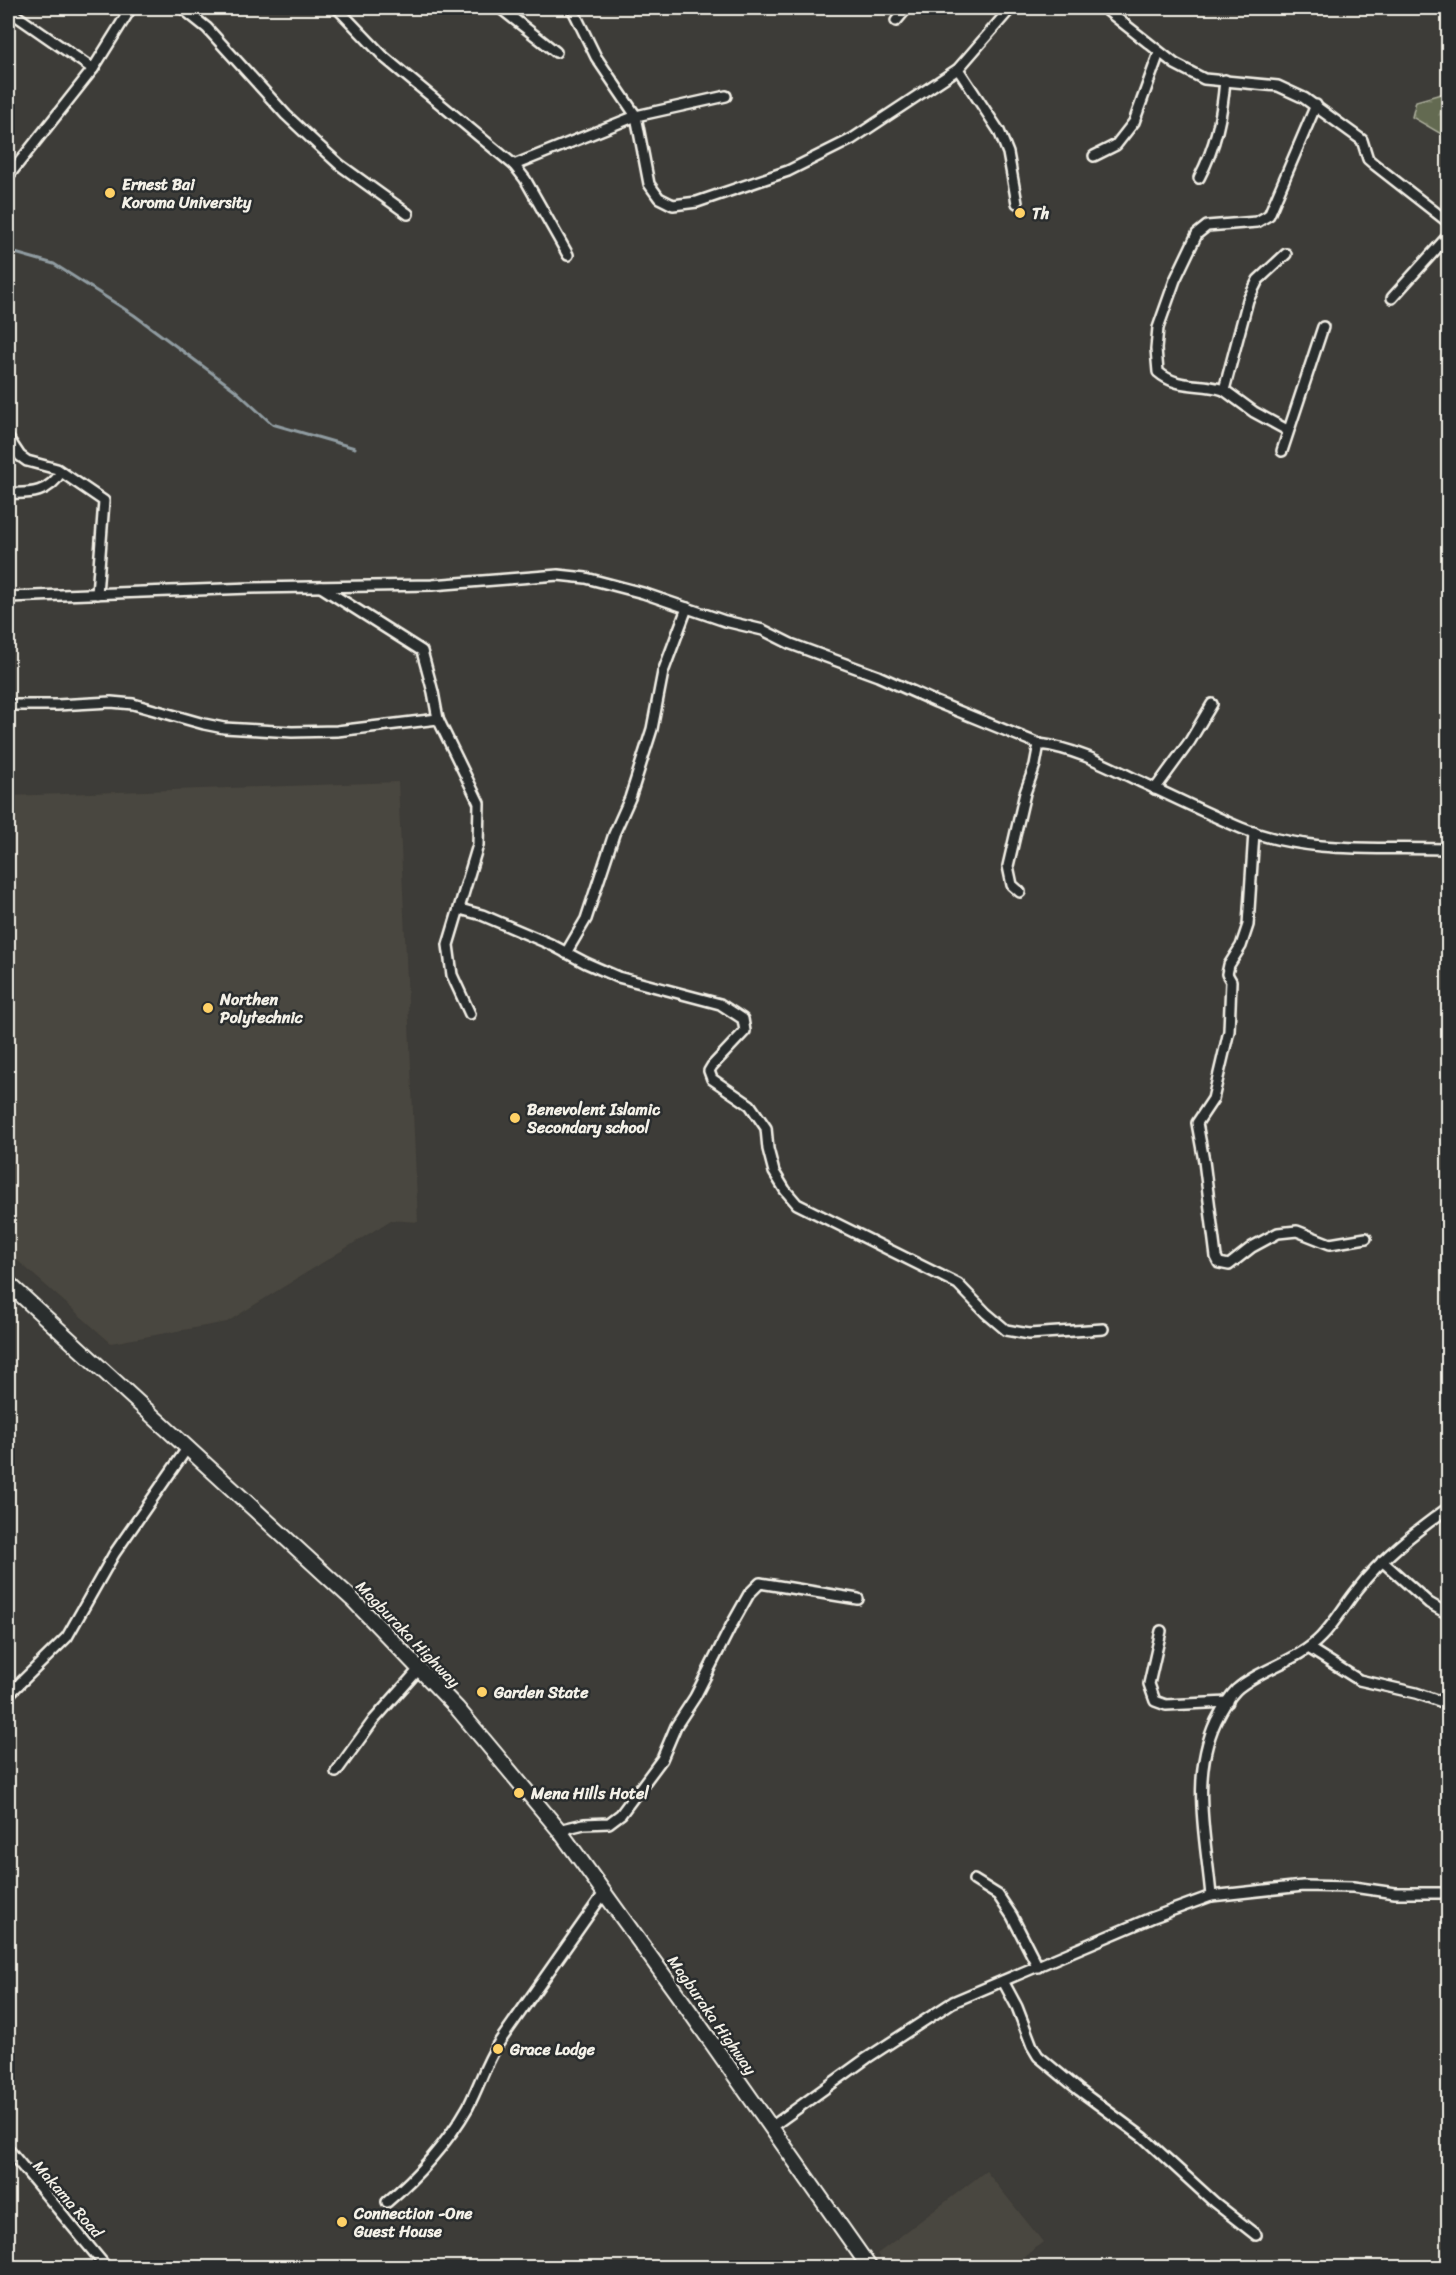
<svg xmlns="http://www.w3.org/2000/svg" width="1456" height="2275" viewBox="0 0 1456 2275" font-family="Sriracha,sans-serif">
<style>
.built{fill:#4a473f}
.forest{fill:url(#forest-firs);stroke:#acae9c;stroke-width:1.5}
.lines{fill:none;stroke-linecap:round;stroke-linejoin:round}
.stream{stroke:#909ca1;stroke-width:3}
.street-casing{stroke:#f4f1e8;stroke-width:14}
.primary-casing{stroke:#f4f1e8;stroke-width:18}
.street{stroke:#2a2d2e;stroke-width:9}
.primary{stroke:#2a2d2e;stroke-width:14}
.poi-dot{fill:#ffd166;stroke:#2a2d2e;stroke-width:2}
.labels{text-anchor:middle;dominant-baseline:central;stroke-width:5;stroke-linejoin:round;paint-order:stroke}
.poi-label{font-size:16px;font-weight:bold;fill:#f4f1e8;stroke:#2a2d2e;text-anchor:start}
.street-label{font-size:16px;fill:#f4f1e8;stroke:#2a2d2e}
</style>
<defs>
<pattern id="forest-firs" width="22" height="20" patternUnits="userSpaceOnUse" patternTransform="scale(1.5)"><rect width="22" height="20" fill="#646b51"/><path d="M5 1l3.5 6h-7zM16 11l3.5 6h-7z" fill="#7b816a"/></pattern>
</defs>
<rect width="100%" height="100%" fill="#3d3c38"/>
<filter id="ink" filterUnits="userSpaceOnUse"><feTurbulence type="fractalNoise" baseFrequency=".0167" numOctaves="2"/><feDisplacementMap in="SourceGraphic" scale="12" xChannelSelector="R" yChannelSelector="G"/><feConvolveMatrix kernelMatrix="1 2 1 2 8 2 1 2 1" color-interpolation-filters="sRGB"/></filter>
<g filter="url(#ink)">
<!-- built -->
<g class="built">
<path d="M 398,782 L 418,1222 L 391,1220 L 227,1322 L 111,1343 L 8,1252 L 8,796 Z"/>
<path d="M 986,2171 L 1043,2242 L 1012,2267 L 886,2267 L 877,2254 Z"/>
</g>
<!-- forest -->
<path class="forest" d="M 1448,92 L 1448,138 L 1412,117 L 1416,101 Z"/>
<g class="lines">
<!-- stream -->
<path class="stream" d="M 8,251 L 54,264 L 134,315 L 235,390 L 272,424 L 355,448"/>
<defs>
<g id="street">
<path d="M 182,8 L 207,28 L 286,115 L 318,145 L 340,165 L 408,214"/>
<path d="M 337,8 L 385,58 L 514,165 L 525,179 L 568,255"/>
<path d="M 500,8 L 556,52"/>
<path d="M 572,8 L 596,57 L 636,116 L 649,184 L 659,198 L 673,205 L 697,202 L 788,171 L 852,139 L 958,69 L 1011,8"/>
<path d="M 1104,8 L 1175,64 L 1204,79 L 1278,86 L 1304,98 L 1362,140 L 1368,159 L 1375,165 L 1448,222"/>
<path d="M 8,10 L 93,69"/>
<path d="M 896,21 L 907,8"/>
<path d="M 958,69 L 999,131 L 1008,153 L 1017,203"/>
<path d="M 1094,156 L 1116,145 L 1134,122 L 1159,53"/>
<path d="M 514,165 L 636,116 L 726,96"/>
<path d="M 10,174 L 93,69 L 131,8"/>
<path d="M 1199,178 C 1216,146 1222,116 1225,80"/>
<path d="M 1286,254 L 1258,280 L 1248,300 L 1224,390 C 1199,382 1179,390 1158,372 L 1156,349 L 1158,328 L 1175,280 L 1197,234 L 1207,226 L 1257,222 L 1269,215 L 1316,105"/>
<path d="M 1392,298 L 1448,236"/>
<path d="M 1224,390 L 1254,412 L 1287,430"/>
<path d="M 8,438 L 20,456 L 27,461 L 57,469 L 104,501 L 97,594"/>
<path d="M 1282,451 L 1323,327"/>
<path d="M 8,493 C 31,494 49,493 61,472"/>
<path d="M 321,587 L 422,651 L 433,692 L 438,719 L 479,803 L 478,845 L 448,945 L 452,975 L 470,1014"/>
<path d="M 8,597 L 251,588 L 432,585 L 558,575 L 586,578 L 643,593 L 725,621 L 763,630 L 791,644 L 878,676 L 936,702 L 1039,744 C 1074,748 1106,765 1137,780 C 1171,796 1206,813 1241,828 C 1305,854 1381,847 1448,849"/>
<path d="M 8,705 L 57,705 L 111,702 L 133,704 L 204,724 L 224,728 L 292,732 L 337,731 L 438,719"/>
<path d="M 1155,789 L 1190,741 L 1212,704"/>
<path d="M 1254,832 L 1248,925 L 1241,946 L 1229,965 L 1227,974 L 1231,981 L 1229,1031 L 1213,1099 L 1197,1123 L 1204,1161 L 1216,1257 L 1219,1263 L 1229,1265 L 1252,1247 L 1278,1233 L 1297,1231 L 1330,1244 L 1366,1238"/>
<path d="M 1020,892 L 1012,885 L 1008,866 L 1025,793 L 1035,765 L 1039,744"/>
<path d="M 460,909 L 482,915 L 550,944 L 586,963 L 618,977 L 720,1004 L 743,1019 L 745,1031 L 712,1066 L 709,1071 L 712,1079 L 750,1105 L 766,1128 L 768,1149 L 774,1172 L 785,1190 L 797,1204 L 958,1284 L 986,1313 L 1006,1330 L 1029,1334 L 1103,1329"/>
<path d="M 566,953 L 586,919 L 614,834 L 630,798 L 652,729 L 663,672 L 687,608"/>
<path d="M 1382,1561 L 1429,1603 L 1448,1614"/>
<path d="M 1161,1631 L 1149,1684 L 1155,1701 L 1166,1705 L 1228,1702"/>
<path d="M 1310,1649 L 1359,1680 L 1416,1693 L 1448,1704"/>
<path d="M 8,1695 L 67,1637 L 114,1554 L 188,1447"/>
<path d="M 336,1772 L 373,1721 L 420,1668"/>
<path d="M 559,1830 L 584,1824 L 609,1823 L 621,1814 L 662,1759 L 676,1726 L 695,1697 L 731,1626 L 749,1594 L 760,1583 L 858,1599"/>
<path d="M 974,1880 L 998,1895 L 1012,1916 L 1038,1967"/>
<path d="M 1211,1896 C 1206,1837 1190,1777 1216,1721 C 1221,1711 1228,1698 1236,1690 C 1261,1668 1297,1662 1321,1637 C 1335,1623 1344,1606 1357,1590 C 1382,1557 1415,1532 1448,1508"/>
<path d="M 1003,1981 L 1017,2007 L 1032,2046 L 1038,2056 L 1079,2090 L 1144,2138 L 1214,2202 L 1256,2235"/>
<path d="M 770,2128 L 867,2058 L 953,2002 L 1151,1918 L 1211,1896 L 1303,1886 L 1353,1887 L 1395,1893 L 1448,1893"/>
<path d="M 8,2149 L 107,2268"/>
<path d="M 387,2202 C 417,2177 449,2141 468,2107 C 479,2086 485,2065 498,2044 L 604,1893"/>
</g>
<path id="primary" d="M 8,1283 L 352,1599 L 457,1708 L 559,1830 L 688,2009 L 870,2268"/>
</defs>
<!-- street casing -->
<use href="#street" class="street-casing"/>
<!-- primary casing -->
<use href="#primary" class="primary-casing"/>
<!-- street -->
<use href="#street" class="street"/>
<!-- primary -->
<use href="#primary" class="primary"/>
</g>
</g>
<!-- markers -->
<g class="poi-dot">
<circle cx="110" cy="193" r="6"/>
<circle cx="1020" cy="213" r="6"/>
<circle cx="208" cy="1008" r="6"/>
<circle cx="515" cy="1118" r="6"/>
<circle cx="482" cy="1692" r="6"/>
<circle cx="519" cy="1793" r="6"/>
<circle cx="498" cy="2049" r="6"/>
<circle cx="342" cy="2222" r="6"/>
</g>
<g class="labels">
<!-- poi labels -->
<g class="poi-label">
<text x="122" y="184">Ernest Bai<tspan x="122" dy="18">Koroma University</tspan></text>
<text x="1032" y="213">Th</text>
<text x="220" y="999">Northen<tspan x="220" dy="18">Polytechnic</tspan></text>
<text x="527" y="1109">Benevolent Islamic<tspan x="527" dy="18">Secondary school</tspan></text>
<text x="494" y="1692">Garden State</text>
<text x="531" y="1793">Mena Hills Hotel</text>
<text x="510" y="2049">Grace Lodge</text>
<text x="354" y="2213">Connection -One<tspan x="354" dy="18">Guest House</tspan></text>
</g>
<!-- street labels -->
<g class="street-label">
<text transform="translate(408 1634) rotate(46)">Magburaka Highway</text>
<text transform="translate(712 2015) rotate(55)">Magburaka Highway</text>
<text transform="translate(68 2199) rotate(49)">Makama Road</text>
</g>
</g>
<!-- margin -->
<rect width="1456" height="2275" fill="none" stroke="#2a2d2e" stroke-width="30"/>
<rect x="15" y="15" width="1426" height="2245" fill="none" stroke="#f4f1e8" stroke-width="2" filter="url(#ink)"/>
</svg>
